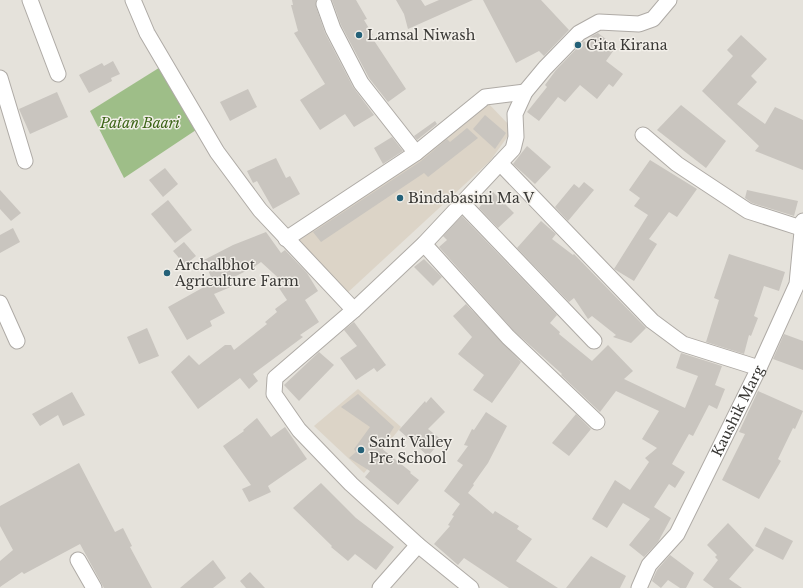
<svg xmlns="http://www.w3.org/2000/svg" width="803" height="588" viewBox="0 0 803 588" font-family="'Libre Baskerville',serif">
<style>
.built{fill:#dcd4c7}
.green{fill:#9ebe88}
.building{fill:#c9c5bf}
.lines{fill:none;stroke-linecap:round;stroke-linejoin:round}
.street-casing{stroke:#afaba6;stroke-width:17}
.street{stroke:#fff;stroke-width:15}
.poi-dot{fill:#246178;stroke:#f2efe9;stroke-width:1.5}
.labels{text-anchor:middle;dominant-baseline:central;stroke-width:3;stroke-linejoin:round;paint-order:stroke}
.poi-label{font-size:14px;fill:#3a3936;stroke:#f2efe9;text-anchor:start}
.park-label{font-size:14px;font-style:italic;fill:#3c6417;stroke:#f2efe9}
.street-label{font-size:14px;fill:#3a3936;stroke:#f2efe9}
</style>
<rect width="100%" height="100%" fill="#e5e2db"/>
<!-- built -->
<g class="built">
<path d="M 486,101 L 513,129 L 490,161 L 345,295 L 293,236 Z"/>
<path d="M 358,389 L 401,427 L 364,473 L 314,426 Z"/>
</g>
<!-- green -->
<path class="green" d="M 162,66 L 196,130 L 124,178 L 90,111 Z"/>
<!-- building -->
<g class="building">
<path d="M 292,0 L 316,0 L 316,7 L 325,33 L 353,87 L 374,115 L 354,127 L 345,114 L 320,130 L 300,100 L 325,84 L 294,33 L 298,31 L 291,5 L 293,5 Z"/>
<path d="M 332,0 L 356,0 L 367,19 L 364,20 L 373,35 L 371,36 L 406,89 L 388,102 L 369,78 L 341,25 Z"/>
<path d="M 396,0 L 421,0 L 425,6 L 439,0 L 473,0 L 408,29 L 404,14 Z"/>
<path d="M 483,0 L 541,0 L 569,30 L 544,56 L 539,51 L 516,63 Z"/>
<path d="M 598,33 L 616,47 L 606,61 L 623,74 L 613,87 L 609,84 L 597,99 L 580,85 L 565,102 L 558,97 L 539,121 L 527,112 L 547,87 L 545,85 L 556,70 L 584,41 L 586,43 L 592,36 Z"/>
<path d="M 741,35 L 767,59 L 751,76 L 757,82 L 737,104 L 765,124 L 775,107 L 803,120 L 803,170 L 755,151 L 759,146 L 702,91 L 733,56 L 727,50 Z"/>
<path d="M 113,61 L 120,74 L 111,78 L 112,81 L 89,93 L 79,75 L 102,63 L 104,66 Z"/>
<path d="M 248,89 L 257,107 L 230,121 L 220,102 Z"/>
<path d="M 57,92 L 68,117 L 30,134 L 19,109 Z"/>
<path d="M 681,105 L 726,141 L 706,168 L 657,130 Z"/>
<path d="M 485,115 L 506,133 L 495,149 L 473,129 Z"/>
<path d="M 435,121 L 437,124 L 417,140 L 414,136 Z"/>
<path d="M 467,128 L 478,138 L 428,177 L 424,173 L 321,242 L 313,232 L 421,161 L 447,139 L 450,142 Z"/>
<path d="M 392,137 L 403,151 L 383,164 L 374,148 Z"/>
<path d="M 527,146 L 551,167 L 535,184 L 513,164 Z"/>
<path d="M 276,158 L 286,178 L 290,176 L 300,194 L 273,209 L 257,181 L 253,183 L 247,171 Z"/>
<path d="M 650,160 L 697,189 L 677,217 L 669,212 L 649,239 L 657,244 L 634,281 L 614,269 L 648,215 L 634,206 L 640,198 L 629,190 Z"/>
<path d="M 165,168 L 178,184 L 163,197 L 149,180 Z"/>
<path d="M 584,182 L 594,190 L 568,221 L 555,207 L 574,184 L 579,188 Z"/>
<path d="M 0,190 L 21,213 L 11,221 L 0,209 Z"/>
<path d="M 747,190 L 798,201 L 794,216 L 752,203 L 745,198 Z"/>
<path d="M 492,191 L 514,213 L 498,228 L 479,208 Z"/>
<path d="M 168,200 L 192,230 L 175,243 L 151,214 Z"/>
<path d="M 462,216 L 557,315 L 550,323 L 560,332 L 559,334 L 592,361 L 608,345 L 633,371 L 624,379 L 685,408 L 698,376 L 676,368 L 681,353 L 722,366 L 715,385 L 725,389 L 717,409 L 709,405 L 693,436 L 689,434 L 672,464 L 685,472 L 675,488 L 669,484 L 654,507 L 671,518 L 658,542 L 644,557 L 629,545 L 650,519 L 623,503 L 607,528 L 592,519 L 615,480 L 630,490 L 649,462 L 645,458 L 657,448 L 642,439 L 659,411 L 616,391 L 600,412 L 561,375 L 562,374 L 514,331 L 439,247 L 447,240 L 443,236 Z"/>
<path d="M 541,221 L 556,234 L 552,239 L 573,255 L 574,254 L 646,328 L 631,343 L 613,337 L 616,335 L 592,316 L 588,319 L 574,298 L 569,302 L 517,248 Z"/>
<path d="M 13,228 L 20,242 L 0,253 L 0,235 Z"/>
<path d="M 266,232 L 281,253 L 285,250 L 307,273 L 318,291 L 305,300 L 319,322 L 300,335 L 303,337 L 253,374 L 258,381 L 249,389 L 240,378 L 198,409 L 171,372 L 189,355 L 199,365 L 225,345 L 231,345 L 234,350 L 267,324 L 265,322 L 277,312 L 275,309 L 287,300 L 279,288 L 285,284 L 261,262 L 254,267 L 230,279 L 233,286 L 214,294 L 225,313 L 210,321 L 212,326 L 187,340 L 168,307 L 213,282 L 204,260 L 233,245 Z"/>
<path d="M 184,242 L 196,256 L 185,265 L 173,251 Z"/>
<path d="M 729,254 L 785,272 L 779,291 L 764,286 L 754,316 L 758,318 L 751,336 L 749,335 L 744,354 L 706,342 L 719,300 L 714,298 Z"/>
<path d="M 424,259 L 442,277 L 433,286 L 414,267 Z"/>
<path d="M 466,304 L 521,362 L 492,403 L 473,390 L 484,375 L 458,354 L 472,337 L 453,316 Z"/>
<path d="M 354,322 L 386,365 L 377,372 L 374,368 L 356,380 L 340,358 L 357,346 L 344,330 Z"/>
<path d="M 147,328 L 159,356 L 139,364 L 127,337 Z"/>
<path d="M 784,334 L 803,341 L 803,370 L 773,359 Z"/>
<path d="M 319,352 L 334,365 L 299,401 L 284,385 Z"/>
<path d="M 758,391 L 803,411 L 795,429 L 793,428 L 778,459 L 781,461 L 759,499 L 722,480 L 745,434 L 739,432 Z"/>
<path d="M 72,392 L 85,415 L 63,426 L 58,415 L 40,426 L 32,414 Z"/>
<path d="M 358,394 L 394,427 L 381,448 L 411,472 L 410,473 L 419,480 L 398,505 L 365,477 L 370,471 L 349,458 L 356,452 L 354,449 L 370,427 L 341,407 Z"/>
<path d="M 431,397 L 445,412 L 428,429 L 442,440 L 428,456 L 399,430 L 425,401 L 426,403 Z"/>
<path d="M 486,412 L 507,426 L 488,463 L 473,484 L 474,485 L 468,493 L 493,514 L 495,511 L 519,526 L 517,529 L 532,539 L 516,561 L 558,588 L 509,588 L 464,558 L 458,565 L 434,544 L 450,526 L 448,525 L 454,516 L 452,515 L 460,504 L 444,491 L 463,465 L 457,461 L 468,446 L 464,445 L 472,429 L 474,430 Z"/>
<path d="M 576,414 L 591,429 L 569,456 L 552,443 Z"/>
<path d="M 257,418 L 271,437 L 285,427 L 307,459 L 268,486 L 271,492 L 249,502 L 242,489 L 251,485 L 223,446 L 244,431 L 243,430 Z"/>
<path d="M 79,463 L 115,532 L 123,528 L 132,546 L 130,547 L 152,588 L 104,588 L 80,544 L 24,574 L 22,572 L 0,587 L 0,561 L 13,550 L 0,526 L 0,506 Z"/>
<path d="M 321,483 L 356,518 L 394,547 L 376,570 L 355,554 L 348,561 L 331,547 L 332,546 L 293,508 Z"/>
<path d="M 728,523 L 754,550 L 729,579 L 742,588 L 714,588 L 703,580 L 718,560 L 715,557 L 717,555 L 707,545 Z"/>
<path d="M 765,527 L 793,541 L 783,560 L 755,546 Z"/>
<path d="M 670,555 L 694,573 L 686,588 L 680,588 L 668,580 L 661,588 L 652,581 L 657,570 Z"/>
<path d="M 591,556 L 626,576 L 620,588 L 566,588 Z"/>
<path d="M 213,560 L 226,578 L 213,588 L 180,588 Z"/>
<path d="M 250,572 L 265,588 L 246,588 L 240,581 Z"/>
</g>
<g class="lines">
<defs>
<g id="street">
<path d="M 30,0 L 58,74"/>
<path d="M 133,0 L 147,33 L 217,152 L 260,210 L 354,310"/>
<path d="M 0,78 L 25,161"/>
<path d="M 643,135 L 677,164 L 748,211 L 801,228"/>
<path d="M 416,153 L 485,97 L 525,92"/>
<path d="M 500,163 L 652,321 L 683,344 L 759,368"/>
<path d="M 462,203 L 594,341"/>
<path d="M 286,239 L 416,153 L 361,83 L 333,29 L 324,4"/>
<path d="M 424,244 L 508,337 L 597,422"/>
<path d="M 0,303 L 17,341"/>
<path d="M 78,560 L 94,588"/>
<path d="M 380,588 L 418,545"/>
<path d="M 471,588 L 418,545 L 351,484 L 299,430 L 274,394 L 275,378 L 354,310 L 424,244 L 513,149 L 516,137 L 515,114 L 525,92 L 545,68 L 579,33 L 599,22 L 639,24 L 653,19 L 669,0"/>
<path id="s1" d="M 639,588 L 649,565 L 677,534 L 759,368 L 797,284 L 803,221"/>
</g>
</defs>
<!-- street casing -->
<use href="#street" class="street-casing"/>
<!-- street -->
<use href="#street" class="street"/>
</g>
<!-- markers -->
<g class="poi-dot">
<circle cx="359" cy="35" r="4"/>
<circle cx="578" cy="45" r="4"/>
<circle cx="400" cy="198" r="4"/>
<circle cx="167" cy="273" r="4"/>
<circle cx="361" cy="450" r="4"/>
</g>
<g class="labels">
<!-- poi labels -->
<g class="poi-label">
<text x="367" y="35">Lamsal Niwash</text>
<text x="586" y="45">Gita Kirana</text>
<text x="408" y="198">Bindabasini Ma V</text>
<text x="175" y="265">Archalbhot<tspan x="175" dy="16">Agriculture Farm</tspan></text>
<text x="369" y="442">Saint Valley<tspan x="369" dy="16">Pre School</tspan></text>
</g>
<!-- park labels -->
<g class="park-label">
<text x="140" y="123">Patan Baari</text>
</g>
<!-- street labels -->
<g class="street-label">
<text stroke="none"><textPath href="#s1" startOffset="204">Kaushik Marg</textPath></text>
</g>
</g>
</svg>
